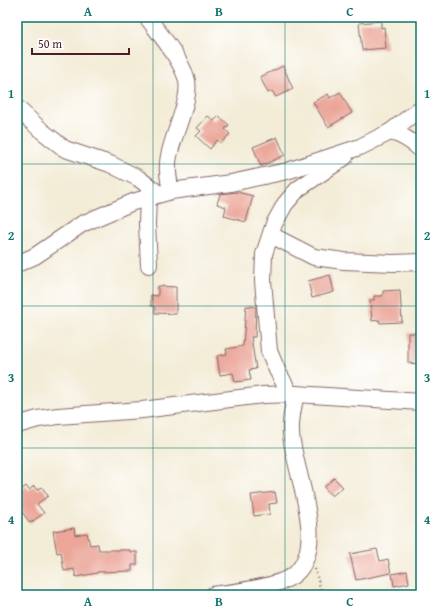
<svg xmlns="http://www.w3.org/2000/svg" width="438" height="612" viewBox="0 0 438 612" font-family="'Gentium Book Plus',serif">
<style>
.building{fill:#eba699}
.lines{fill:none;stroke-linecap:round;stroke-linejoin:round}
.minor-casing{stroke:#856767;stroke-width:18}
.path{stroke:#856767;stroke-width:2.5;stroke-dasharray:1 3;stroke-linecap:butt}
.minor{stroke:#fff;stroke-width:16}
.grid{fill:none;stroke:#0f766e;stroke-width:1;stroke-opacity:0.55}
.neatline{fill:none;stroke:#0f766e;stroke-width:1.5}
.grid-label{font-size:13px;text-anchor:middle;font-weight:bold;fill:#0f766e}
</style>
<rect width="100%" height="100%" fill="#fff"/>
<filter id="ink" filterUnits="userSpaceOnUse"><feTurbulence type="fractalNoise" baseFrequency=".025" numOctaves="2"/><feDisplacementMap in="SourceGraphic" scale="8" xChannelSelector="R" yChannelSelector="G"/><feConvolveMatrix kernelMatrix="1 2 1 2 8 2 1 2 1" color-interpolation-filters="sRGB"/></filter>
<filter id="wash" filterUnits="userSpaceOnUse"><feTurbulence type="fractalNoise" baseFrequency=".012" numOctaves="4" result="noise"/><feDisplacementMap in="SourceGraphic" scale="16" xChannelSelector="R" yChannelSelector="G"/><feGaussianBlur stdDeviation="0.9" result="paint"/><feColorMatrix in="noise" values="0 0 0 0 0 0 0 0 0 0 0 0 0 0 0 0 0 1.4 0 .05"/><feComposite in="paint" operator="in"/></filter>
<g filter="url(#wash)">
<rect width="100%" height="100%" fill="#f3ecd7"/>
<g id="blocks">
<!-- building -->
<g class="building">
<path d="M 381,21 L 381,28 L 384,27 L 386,48 L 362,50 L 359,23 Z"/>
<path d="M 283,66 L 293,89 L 276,97 L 272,91 L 268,93 L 260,77 Z"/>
<path d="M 340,92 L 352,113 L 328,127 L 313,102 L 328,94 L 330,98 Z"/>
<path d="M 208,116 L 214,121 L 219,116 L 229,125 L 225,129 L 230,134 L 221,143 L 217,140 L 210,149 L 196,136 L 201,131 L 197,128 Z"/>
<path d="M 277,137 L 285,155 L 261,166 L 253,147 Z"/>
<path d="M 237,192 L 253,196 L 246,222 L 224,216 L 226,207 L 217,204 L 220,194 Z"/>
<path d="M 330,275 L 334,292 L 312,298 L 308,281 Z"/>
<path d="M 158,286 L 176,287 L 176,314 L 155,313 L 155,306 L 151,306 L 151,295 L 158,296 Z"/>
<path d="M 400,290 L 402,322 L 380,323 L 379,320 L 372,321 L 370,300 L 374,300 L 374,296 L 383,296 L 383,291 Z"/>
<path d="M 246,306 L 256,307 L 255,337 L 251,337 L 256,369 L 249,370 L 251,380 L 235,382 L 233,373 L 220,375 L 217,356 L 227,354 L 226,349 L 243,346 Z"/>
<path d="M 408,333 L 421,333 L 421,364 L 408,363 Z"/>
<path d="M 334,478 L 343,487 L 332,496 L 324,487 Z"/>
<path d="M 26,486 L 29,490 L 34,486 L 37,490 L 42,487 L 48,496 L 37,504 L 44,513 L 30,523 L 17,505 L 17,493 Z"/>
<path d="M 275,492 L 277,503 L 269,504 L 270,514 L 254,516 L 251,495 Z"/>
<path d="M 74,528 L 75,535 L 87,533 L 90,545 L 98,544 L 99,550 L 130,550 L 130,552 L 137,552 L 137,565 L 132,565 L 132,571 L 97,572 L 97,573 L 76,577 L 74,569 L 64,571 L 61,552 L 57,553 L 53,531 Z"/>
<path d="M 377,549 L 380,561 L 388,559 L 391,573 L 356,580 L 350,554 Z"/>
<path d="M 407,571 L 409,583 L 394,586 L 392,574 Z"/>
</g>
</g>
</g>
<g filter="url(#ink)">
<use href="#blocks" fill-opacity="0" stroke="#856767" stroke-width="1"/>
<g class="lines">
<defs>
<g id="minor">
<path d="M 147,17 C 161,36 178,55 186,77 C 194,98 169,140 168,163 C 167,172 169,182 171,191"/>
<path d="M 17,108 L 42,131 L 65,149 L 110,164 L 138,178 L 159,194"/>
<path d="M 390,132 C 403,135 412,141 421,150"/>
<path d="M 148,197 L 147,224 L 149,265"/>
<path d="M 271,235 L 314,257 L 344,261 L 393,263 L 421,262"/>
<path d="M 17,264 L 35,256 L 82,224 L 133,202 L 171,191 L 231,183 L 287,171 L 360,147 L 390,132 L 421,108"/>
<path d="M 290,394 L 277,370 L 269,351 L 263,281 L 264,254 L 274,224 L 285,204 L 298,189 L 345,157"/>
<path d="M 17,425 L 38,419 L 58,416 L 142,410 L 263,395 L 296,394 L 421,402"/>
<path d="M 213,595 C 234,592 280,587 295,574 C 329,544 293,470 291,433 C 290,420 293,407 296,394"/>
</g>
</defs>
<!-- minor casing -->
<use href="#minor" class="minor-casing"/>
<!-- path -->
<path class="path" d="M 315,569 L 322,595"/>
<!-- minor -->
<use href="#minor" class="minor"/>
</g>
</g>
<!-- grid -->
<path class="grid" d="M 153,17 L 153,595M 285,17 L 285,595M 17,164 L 421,164M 17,306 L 421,306M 17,448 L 421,448"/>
<!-- margin -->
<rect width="438" height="612" fill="none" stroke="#fff" stroke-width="44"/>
<!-- scale -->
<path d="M32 48v6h97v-6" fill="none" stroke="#4a1f2b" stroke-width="2"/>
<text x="38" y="48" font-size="12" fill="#4a1f2b" stroke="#ffffff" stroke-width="3" paint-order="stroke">50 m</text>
<rect x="22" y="22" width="394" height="568" class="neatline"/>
<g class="grid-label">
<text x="88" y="16">A</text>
<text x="219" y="16">B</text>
<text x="350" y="16">C</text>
<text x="11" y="98">1</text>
<text x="427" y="98">1</text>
<text x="11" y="240">2</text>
<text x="427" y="240">2</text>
<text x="11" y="382">3</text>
<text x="427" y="382">3</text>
<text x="11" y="524">4</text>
<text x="427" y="524">4</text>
<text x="88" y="606">A</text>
<text x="219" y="606">B</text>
<text x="350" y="606">C</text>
</g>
</svg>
